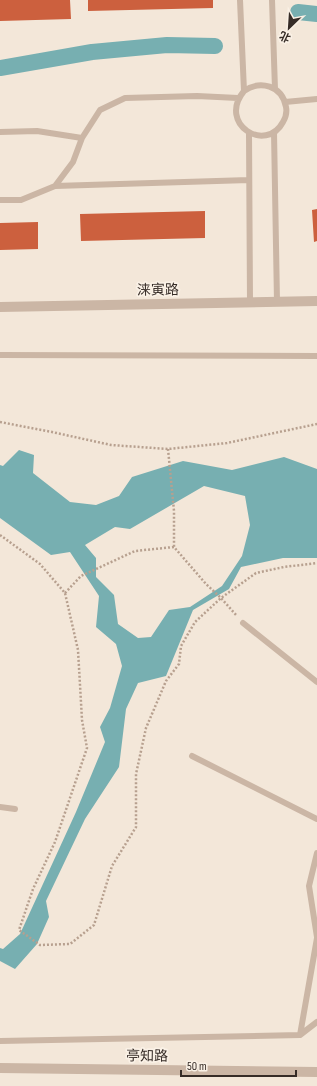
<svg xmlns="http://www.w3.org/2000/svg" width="317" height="1086" font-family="'Sofia Sans Condensed','Noto Sans SC',sans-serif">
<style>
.water{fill:#77afb1;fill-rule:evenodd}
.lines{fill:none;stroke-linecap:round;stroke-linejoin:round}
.canal{stroke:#77afb1;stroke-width:16}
.building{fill:#cc603e}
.path{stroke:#b7a08f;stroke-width:2.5;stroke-dasharray:2 2;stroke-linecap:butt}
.service{stroke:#cbb6a5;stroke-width:6}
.tertiary{stroke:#cbb6a5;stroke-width:10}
.labels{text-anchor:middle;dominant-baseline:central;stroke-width:3.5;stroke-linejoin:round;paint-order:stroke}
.street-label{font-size:14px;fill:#362c27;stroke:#faf1e6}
</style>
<rect width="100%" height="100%" fill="#f3e7d9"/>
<path class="water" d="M19,450L34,455L33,473L70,502L96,505L119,496L132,477L183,461L232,470L284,457L317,469V558H283L241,567L229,589L193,610L166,676L138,683L126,709L119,767L85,819L46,901L49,917L37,944L15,969L0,961V948L3,949L20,934L76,812L105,742L100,727L110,708L122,666L116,644L96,627L99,596L70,552L51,555L0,518V465L3,466ZM204,486L245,496L250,525L242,556L222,586L190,607L169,610L151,637L138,638L118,624L114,595L96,577V558L85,545L115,527L130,529Z"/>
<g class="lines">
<path class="canal" d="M298,12L317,14
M0,68L92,52L167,45L215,46"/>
</g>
<path class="building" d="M0,0H70L71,19L0,21Z
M88,0H213V8L88,11Z
M317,209V241L314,242L312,210Z
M205,211V238L81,241L80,214Z
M38,222V249L0,250V223Z"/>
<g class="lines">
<path class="path" d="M0,422L52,432L111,445L168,449L227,443L317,424
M168,449L174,511V547
M0,535L40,564L65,593L78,650L82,720L87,748L55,842L33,889L19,930L40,945L70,944L94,925L112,866L136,827V774L146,728L166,681L179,664L181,646L195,622L221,598L256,573L284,567L317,563
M65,593L81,576L135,551L174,547L206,584L221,598L237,616"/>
<path class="service" d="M240,0L244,91C217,124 266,154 283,122C286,117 287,112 286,107C282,85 260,80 244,91
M272,0L275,89
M285,102L317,99
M0,132L37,131L82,138
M274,132L277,302
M249,133L250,302
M55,186L249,180
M0,200H21L55,186L73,162L82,138L100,110L125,98L197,96L238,98
M0,355L317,356
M243,623L317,682
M192,756L317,819
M0,807L15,809
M317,853L309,886L317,937
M300,1035L317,938
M0,1041L300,1035L317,1022"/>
<path class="tertiary" d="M0,307L317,301
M0,1068L317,1072"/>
</g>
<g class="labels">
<g class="street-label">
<text transform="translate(158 290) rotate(-1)">涞寅路</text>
<text transform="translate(147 1056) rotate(1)">亭知路</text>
</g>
</g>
<g transform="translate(289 28) rotate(205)" stroke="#faf1e6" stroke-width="3" paint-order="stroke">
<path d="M0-3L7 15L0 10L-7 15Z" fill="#362c27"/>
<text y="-6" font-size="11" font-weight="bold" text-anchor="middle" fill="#362c27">北</text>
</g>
<path d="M181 1070v6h115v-6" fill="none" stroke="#362c27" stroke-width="2"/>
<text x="187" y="1070" font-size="12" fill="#362c27" stroke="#faf1e6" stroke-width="3" paint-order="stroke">50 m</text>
</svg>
